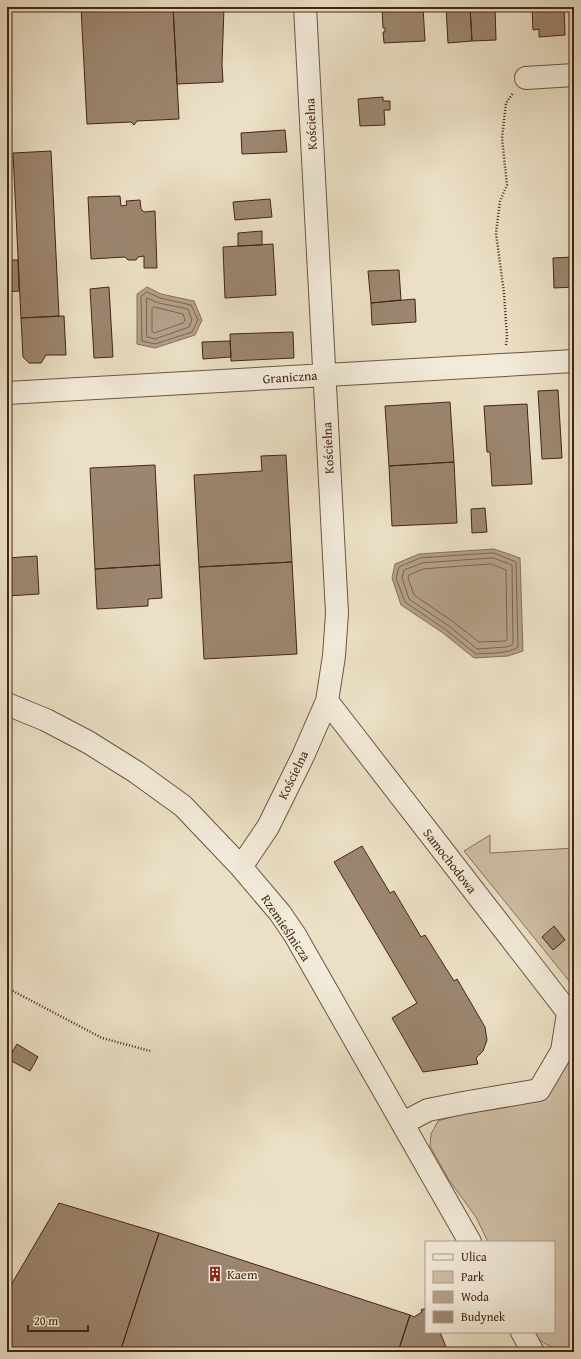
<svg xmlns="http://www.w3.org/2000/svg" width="581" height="1359" font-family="'Gentium Book Plus',serif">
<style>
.green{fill:#cfc0a8;stroke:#8b725e}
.water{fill:#b3a089;stroke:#886f5a}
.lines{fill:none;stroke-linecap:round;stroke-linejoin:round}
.shore{stroke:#7d624e;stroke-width:1}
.building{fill:#9c8670;stroke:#472513}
.minor-casing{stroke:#705440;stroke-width:24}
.path{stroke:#472513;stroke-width:2.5;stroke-dasharray:1 2;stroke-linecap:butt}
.minor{stroke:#f2ebda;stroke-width:22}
.labels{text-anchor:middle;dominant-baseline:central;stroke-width:3;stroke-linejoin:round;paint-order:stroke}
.street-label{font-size:13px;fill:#472513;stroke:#f2ebda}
.poi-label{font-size:13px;fill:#472513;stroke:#f2ebda;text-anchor:start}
</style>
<rect width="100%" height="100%" fill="#ebe0c6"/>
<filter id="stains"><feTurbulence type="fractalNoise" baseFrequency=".005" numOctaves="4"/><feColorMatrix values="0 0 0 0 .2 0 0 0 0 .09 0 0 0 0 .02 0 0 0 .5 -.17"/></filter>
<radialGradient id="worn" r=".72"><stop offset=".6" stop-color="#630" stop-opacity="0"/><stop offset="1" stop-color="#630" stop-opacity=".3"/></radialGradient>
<path class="green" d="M490,835V853L574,848V987L464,851Z
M574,1047V1349C559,1350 542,1347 534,1332H554V1242H488L476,1217L449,1180L430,1146L431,1134L438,1121L470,1111L534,1100L551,1092Z"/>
<path class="water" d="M147,287L161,294L194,301L202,320L195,335L155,348L137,344V294Z
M494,549L520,558L523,651L508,656L474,658L443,633L401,605L392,578L395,564L419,554Z"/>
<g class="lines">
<path class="shore" d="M147,292L160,298L191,305L198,320L192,332L155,344L142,341L141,297Z
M147,298L159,303L188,309L192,320L189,327L155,339L147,337Z
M154,307L183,314L185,320L183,323L154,333L152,331V309Z
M494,553L516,562L518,647C509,654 487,653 476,654L446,630L405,602L396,578L399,567L420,558Z
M493,558L512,565L513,643L512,645L506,647L477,649L449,626L409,599L402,578L404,570L422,563Z
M492,564L506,570L507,639L506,641L479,642L452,621L414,595L408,578L409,575L423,569Z"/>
</g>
<path class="building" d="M81,7H173L179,119L137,121L134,125L131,122L87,124Z
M173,7L224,8L222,64L223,82L177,84Z
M382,7H423L425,41L384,43L383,32H385V28H383Z
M446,7H470L472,41L448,43Z
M470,7H495L496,40L472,41Z
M532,7H564L565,35L539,37V29L533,30Z
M383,97V101H390V110H384L385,125L360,126L358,99Z
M285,130L287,152L242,154L241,133Z
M51,151L59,316L21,318L13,153Z
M120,196L121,206L127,205L126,201L140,200L141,209L144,212L155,211L157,268H144V256L138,257L136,260H128L125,257L91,259L88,197Z
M270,199L272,217L235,220L233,202Z
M262,231V245L238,246V233Z
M273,244L276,295L225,298L223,247Z
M574,257V287L554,288L553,258Z
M7,260H18L19,291L7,292Z
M399,270L401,300L371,303L368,271Z
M109,287L113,357L94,358L90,289Z
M415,299L416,322L372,325L371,303Z
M64,316L66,355H46L41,363H29L23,357L21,318Z
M293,332L294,358L231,361L230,334Z
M230,341L231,357L203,359L202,342Z
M558,390L562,458L542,459L538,391Z
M450,402L454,462L389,466L385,406Z
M527,404L532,484L492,486L490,452H487L484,406Z
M286,455L292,562L199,567L194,475L262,471L261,456Z
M454,462L457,523L392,526L389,466Z
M155,465L160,565L95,569L90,468Z
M485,508L487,532L472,533L471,509Z
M37,556L39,594L7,596V558Z
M292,562L297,654L204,659L199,567Z
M160,565L162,598L148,599V606L97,609L95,569Z
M362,846L390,893L394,891L421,937L425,935L454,981L457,979L485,1027L487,1040L483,1051L476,1058L478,1064L423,1072L392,1018L417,1003L334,862Z
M554,926L565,940L553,950L542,937Z
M17,1044L38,1057L30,1071L8,1059Z
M59,1203L159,1233L120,1352H7V1292Z
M159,1233L410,1315L398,1352H120Z
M426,1308V1332H440L448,1352H398L410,1315L414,1317L422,1312L421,1310Z"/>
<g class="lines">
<defs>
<path id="minor" d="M526,78L574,75
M7,393C196,383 385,371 574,361
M327,701L574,1020
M7,704L46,720L88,742L136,772L183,806L241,867L280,913L295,935L470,1242
M241,867L268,827L303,756L327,701L334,656L337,613L305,7
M403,1123L428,1110L463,1103L539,1090L562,1051L568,1013
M522,1332L533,1352"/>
</defs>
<use href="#minor" class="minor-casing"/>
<path class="path" d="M506,345L507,337L504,293L496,233L500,201L507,185L502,138L506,103L513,93
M7,991L11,990L102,1038L150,1051"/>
<use href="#minor" class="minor"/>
</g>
<defs>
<symbol id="building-bare" viewBox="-9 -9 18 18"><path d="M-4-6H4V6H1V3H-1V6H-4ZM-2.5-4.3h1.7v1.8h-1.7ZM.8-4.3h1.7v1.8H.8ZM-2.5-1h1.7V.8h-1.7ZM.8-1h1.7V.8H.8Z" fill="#8f2418" stroke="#f2ebda" stroke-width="2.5" paint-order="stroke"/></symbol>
</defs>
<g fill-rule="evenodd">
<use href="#building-bare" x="204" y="1263" width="22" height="22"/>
</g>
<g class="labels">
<g class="street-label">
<text transform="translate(311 124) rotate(-93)">Kościelna</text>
<text transform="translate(290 377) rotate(-4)">Graniczna</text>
<text transform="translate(328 448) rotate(-93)">Kościelna</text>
<text transform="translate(293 775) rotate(-64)">Kościelna</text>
<text transform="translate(450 861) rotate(52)">Samochodowa</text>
<text transform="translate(286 928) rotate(56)">Rzemieślnicza</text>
</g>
<g class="poi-label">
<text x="227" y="1274">Kaem</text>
</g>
</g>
<rect width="581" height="1359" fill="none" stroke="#ebe0c6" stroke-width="24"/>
<rect x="8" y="8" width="565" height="1343" fill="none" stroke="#472513" stroke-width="2"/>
<rect x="12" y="12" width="557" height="1335" fill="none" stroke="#472513"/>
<rect x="425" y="1241" width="130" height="92" fill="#f2ebda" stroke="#ae9c8a"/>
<rect x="433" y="1254" width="20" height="6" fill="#f2ebda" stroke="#ae9c8a"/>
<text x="461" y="1261" font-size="12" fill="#472513">Ulica</text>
<rect x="433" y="1271" width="20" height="12" fill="#cfc0a8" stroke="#ae9c8a"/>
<text x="461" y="1281" font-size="12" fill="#472513">Park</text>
<rect x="433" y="1291" width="20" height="12" fill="#b3a089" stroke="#ae9c8a"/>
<text x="461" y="1301" font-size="12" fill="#472513">Woda</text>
<rect x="433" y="1311" width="20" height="12" fill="#9c8670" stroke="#ae9c8a"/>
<text x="461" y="1321" font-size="12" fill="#472513">Budynek</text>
<path d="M28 1325v6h60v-6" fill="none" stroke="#472513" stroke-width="2"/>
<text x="34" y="1325" font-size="12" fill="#472513" stroke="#f2ebda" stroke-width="3" paint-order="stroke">20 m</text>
<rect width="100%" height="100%" filter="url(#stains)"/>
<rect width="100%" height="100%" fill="url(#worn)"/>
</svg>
